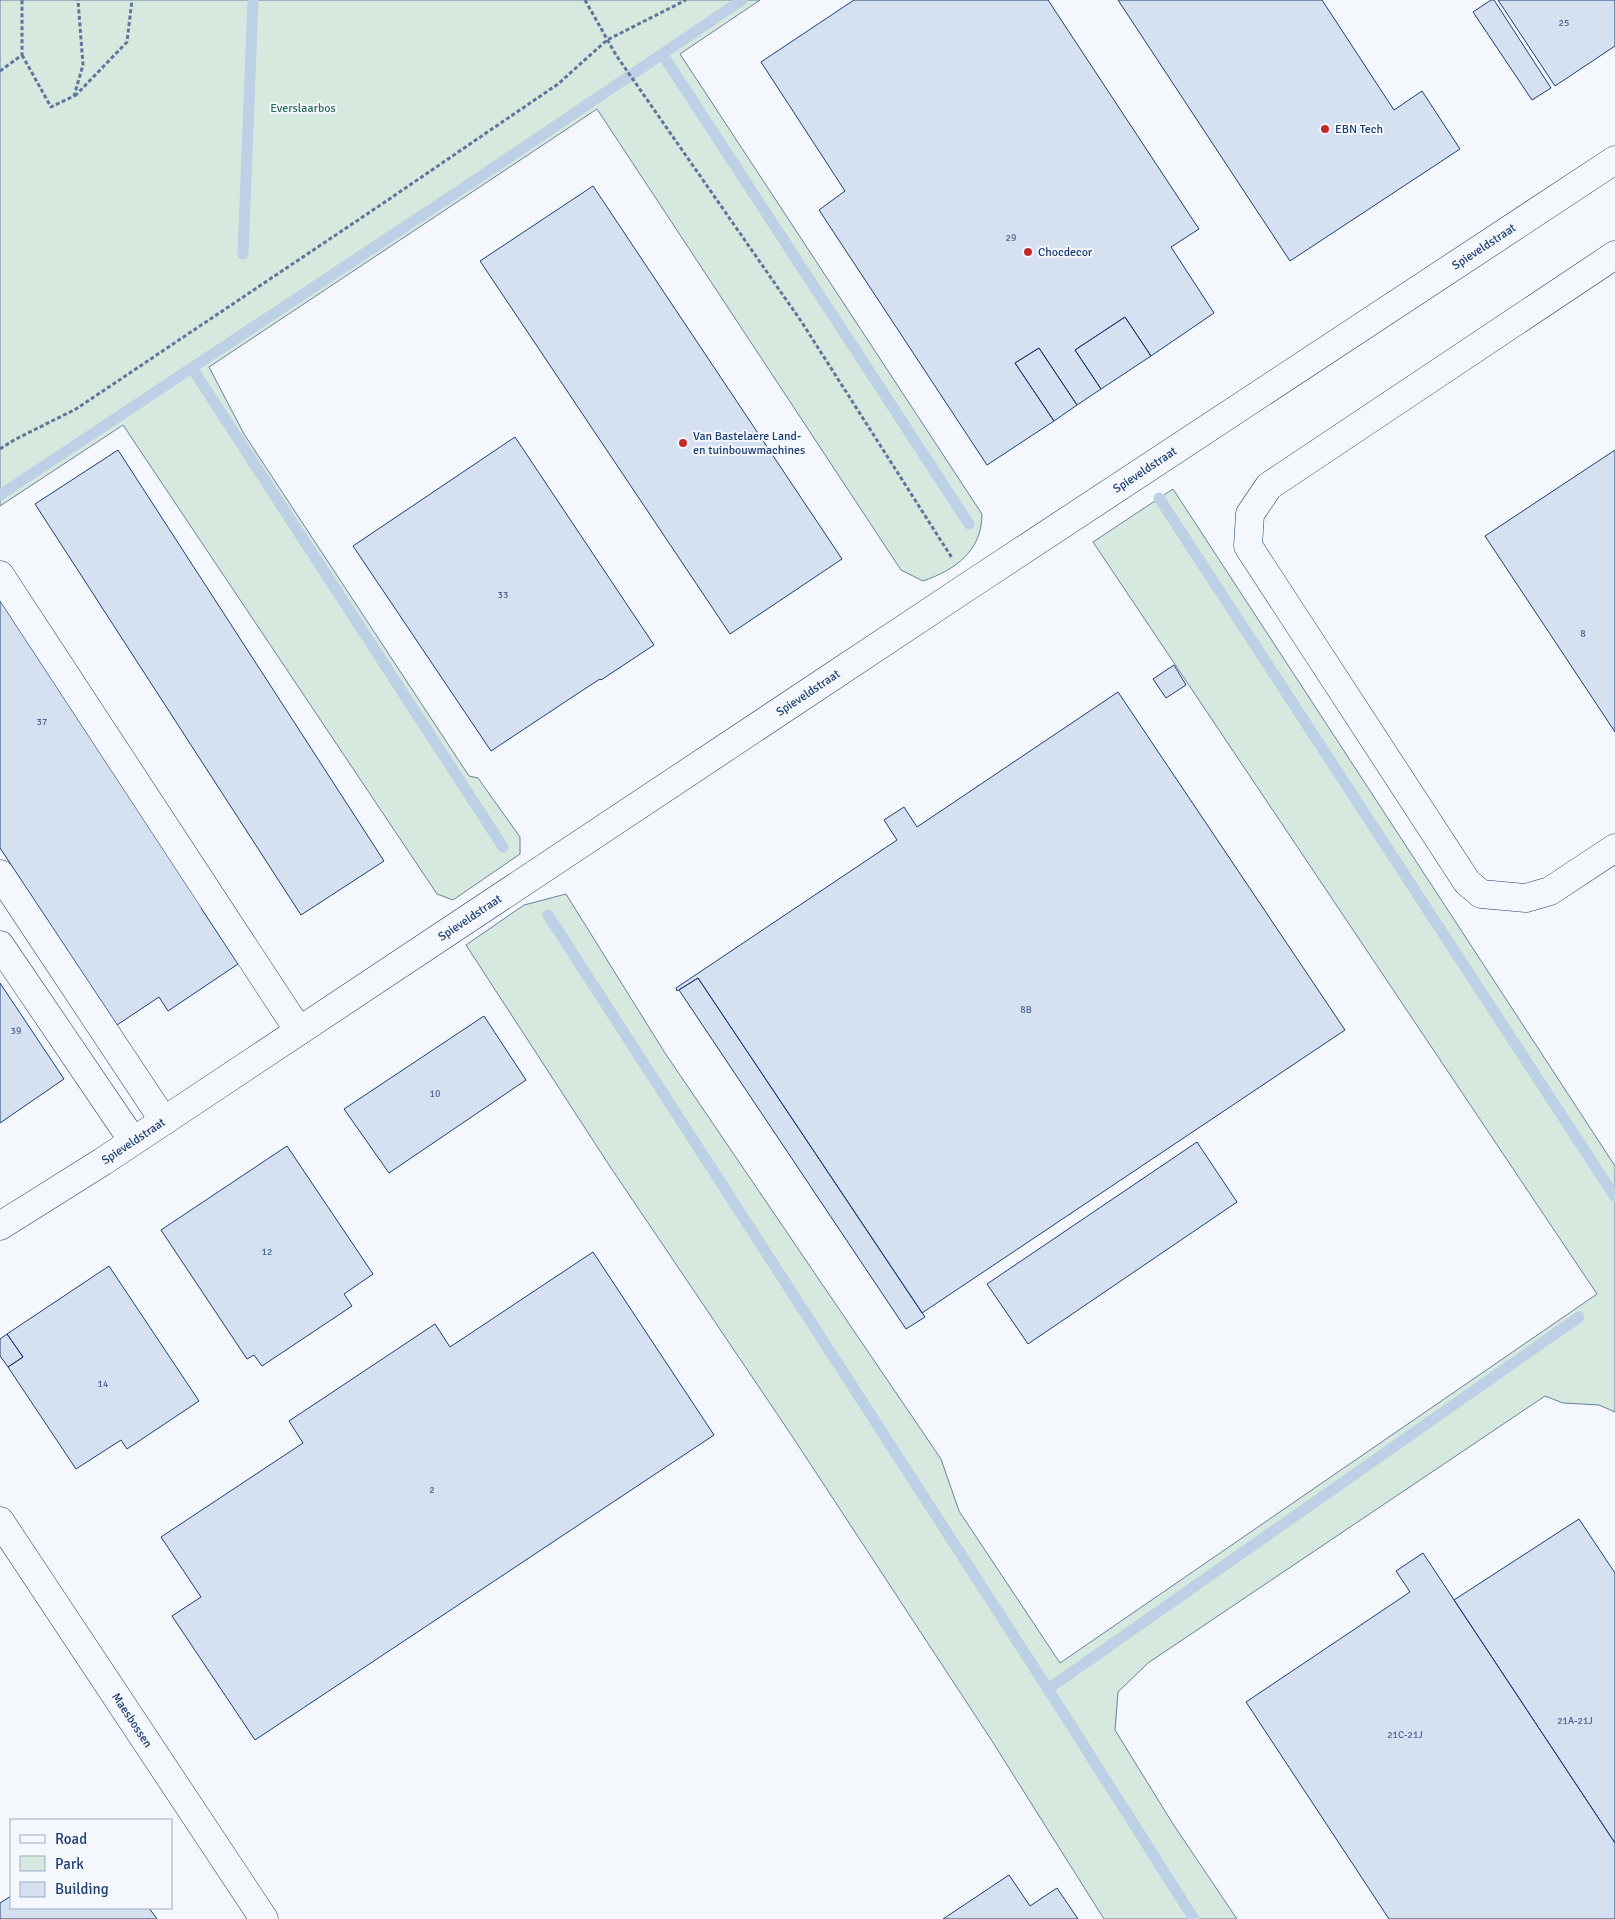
<svg xmlns="http://www.w3.org/2000/svg" width="1615" height="1919" font-family="Signika,sans-serif">
<style>
.green{fill:#d7e8df;stroke:#687fa3}
.lines{fill:none;stroke-linecap:round;stroke-linejoin:round}
.stream{stroke:#bed0e5;stroke-width:11}
.building{fill:#d5e0f0;stroke:#1d3f73}
.minor-casing{stroke:#1d3f73;stroke-width:29}
.path{stroke:#5e769c;stroke-width:3;stroke-dasharray:4 2.5;stroke-linecap:butt}
.minor{stroke:#f4f7fb;stroke-width:28}
.poi-dot{fill:#c62828;stroke:#f4f7fb;stroke-width:2}
.labels{text-anchor:middle;dominant-baseline:central;stroke-width:4;stroke-linejoin:round;paint-order:stroke}
.number-label{font-size:10px;fill:#4b6792}
.park-label{font-size:12px;fill:#2c6c60;stroke:#f4f7fb}
.poi-label{font-size:12px;fill:#1d3f73;stroke:#f4f7fb;text-anchor:start}
.street-label{font-size:12px;fill:#1d3f73;stroke:#f4f7fb}
</style>
<rect width="100%" height="100%" fill="#f4f7fb"/>
<path class="green" d="M0,0H760L680,54L982,514C982,551 955,570 923,581L901,570L597,109L209,367L244,434L469,776L478,778L520,837V854L453,900L437,894L123,425L0,506Z
M1173,489L1615,1166V1412L1599,1405L1563,1403L1545,1396L1148,1663L1118,1692L1115,1730L1173,1824L1237,1919H1104L992,1741L792,1436L611,1168L466,945L524,905L566,894L665,1053L941,1459L959,1511L1060,1663L1597,1294L1093,542Z"/>
<g class="lines">
<path class="stream" d="M663,55L969,524
M243,254L253,0
M192,368L503,847
M0,495L474,181L742,0
M1159,498L1615,1197
M548,915L1048,1689L1194,1919
M1048,1689L1579,1317"/>
</g>
<path class="building" d="M854,0H1048L1199,229L1171,247L1214,313L1151,356L1125,317L1075,350L1101,389L1077,405L1039,348L1015,363L1054,421L987,465L819,210L845,191L761,62Z
M1118,0H1322L1394,110L1422,91L1460,149L1290,261Z
M1491,0H1494L1551,88L1532,100L1473,12Z
M1498,0H1615V46L1555,86Z
M593,186L842,559L730,634L480,261Z
M1125,317L1151,356L1101,389L1075,350Z
M1039,348L1077,405L1054,421L1015,363Z
M515,437L654,645L601,680L600,679L580,692L491,751L353,546Z
M118,450L384,861L301,915L35,504Z
M1615,450V732L1485,536Z
M0,596L206,905L201,908L238,964L168,1011L159,997L117,1025L0,848Z
M1174,665L1186,685L1166,698L1153,679Z
M1118,692L1345,1030L922,1313L698,978L677,991L676,988L897,840L884,820L904,807L917,827Z
M698,978L925,1317L906,1329L679,990Z
M0,983L64,1079L0,1123Z
M484,1016L526,1080L389,1173L344,1109Z
M1197,1142L1237,1202L1028,1344L987,1284Z
M287,1146L373,1274L344,1294L352,1306L262,1366L254,1355L247,1359L161,1230Z
M593,1252L714,1435L255,1740L172,1616L201,1597L161,1537L303,1443L289,1421L435,1324L450,1347Z
M109,1266L199,1401L127,1449L121,1440L76,1469L8,1367L23,1357L7,1334Z
M7,1334L23,1357L8,1367L0,1356V1339Z
M1579,1519L1615,1573V1843L1454,1600Z
M1423,1553L1615,1843V1919H1389L1246,1702L1410,1592L1396,1571Z
M1009,1875L1030,1906L1057,1888L1078,1919H943Z
M11,1896V1908H149L157,1919H0V1903Z"/>
<g class="lines">
<defs>
<g id="minor">
<path d="M1615,255L1269,486L1250,514L1248,546L1467,882L1481,894L1526,898L1550,891L1615,848"/>
<path d="M0,575L299,1031"/>
<path d="M0,874L164,1121"/>
<path d="M0,945L133,1141"/>
<path id="s1" d="M0,1226L102,1162L970,585L1615,160"/>
<path id="s2" d="M0,1521L264,1919"/>
</g>
</defs>
<use href="#minor" class="minor-casing"/>
<path class="path" d="M585,0L616,55L801,321L952,558
M22,55L51,107L74,96L83,65L78,0
M0,71L22,55V0
M75,96L127,42L132,0
M0,449L14,440L76,409L382,204L558,84L607,40L686,0"/>
<use href="#minor" class="minor"/>
</g>
<g class="poi-dot">
<circle cx="1325" cy="129" r="5"/>
<circle cx="1028" cy="252" r="5"/>
<circle cx="683" cy="443" r="5"/>
</g>
<g class="labels">
<g class="number-label">
<text x="1564" y="23">25</text>
<text x="1011" y="238">29</text>
<text x="503" y="595">33</text>
<text x="1583" y="634">8</text>
<text x="42" y="722">37</text>
<text x="1026" y="1010">8B</text>
<text x="16" y="1031">39</text>
<text x="435" y="1094">10</text>
<text x="267" y="1252">12</text>
<text x="103" y="1384">14</text>
<text x="432" y="1490">2</text>
<text x="1575" y="1721">21A-21J</text>
<text x="1405" y="1735">21C-21J</text>
</g>
<g class="park-label">
<text x="303" y="108">Everslaarbos</text>
</g>
<g class="poi-label">
<text x="1335" y="129">EBN Tech</text>
<text x="1038" y="252">Chocdecor</text>
<text x="693" y="436">Van Bastelaere Land-<tspan x="693" dy="14">en tuinbouwmachines</tspan></text>
</g>
<g class="street-label">
<text stroke="none"><textPath href="#s1" startOffset="1778">Spieveldstraat</textPath></text>
<text stroke="none"><textPath href="#s1" startOffset="1372">Spieveldstraat</textPath></text>
<text stroke="none"><textPath href="#s1" startOffset="968">Spieveldstraat</textPath></text>
<text stroke="none"><textPath href="#s1" startOffset="562">Spieveldstraat</textPath></text>
<text stroke="none"><textPath href="#s1" startOffset="158">Spieveldstraat</textPath></text>
<text stroke="none"><textPath href="#s2" startOffset="239">Maesbossen</textPath></text>
</g>
</g>
<rect x="10" y="1819" width="162" height="90" fill="#f4f7fb" stroke="#9eadc5"/>
<rect x="20" y="1835" width="25" height="8" fill="#f4f7fb" stroke="#9eadc5"/>
<text x="55" y="1844" font-size="15" fill="#1d3f73">Road</text>
<rect x="20" y="1856" width="25" height="15" fill="#d7e8df" stroke="#9eadc5"/>
<text x="55" y="1869" font-size="15" fill="#1d3f73">Park</text>
<rect x="20" y="1882" width="25" height="15" fill="#d5e0f0" stroke="#9eadc5"/>
<text x="55" y="1894" font-size="15" fill="#1d3f73">Building</text>
</svg>
